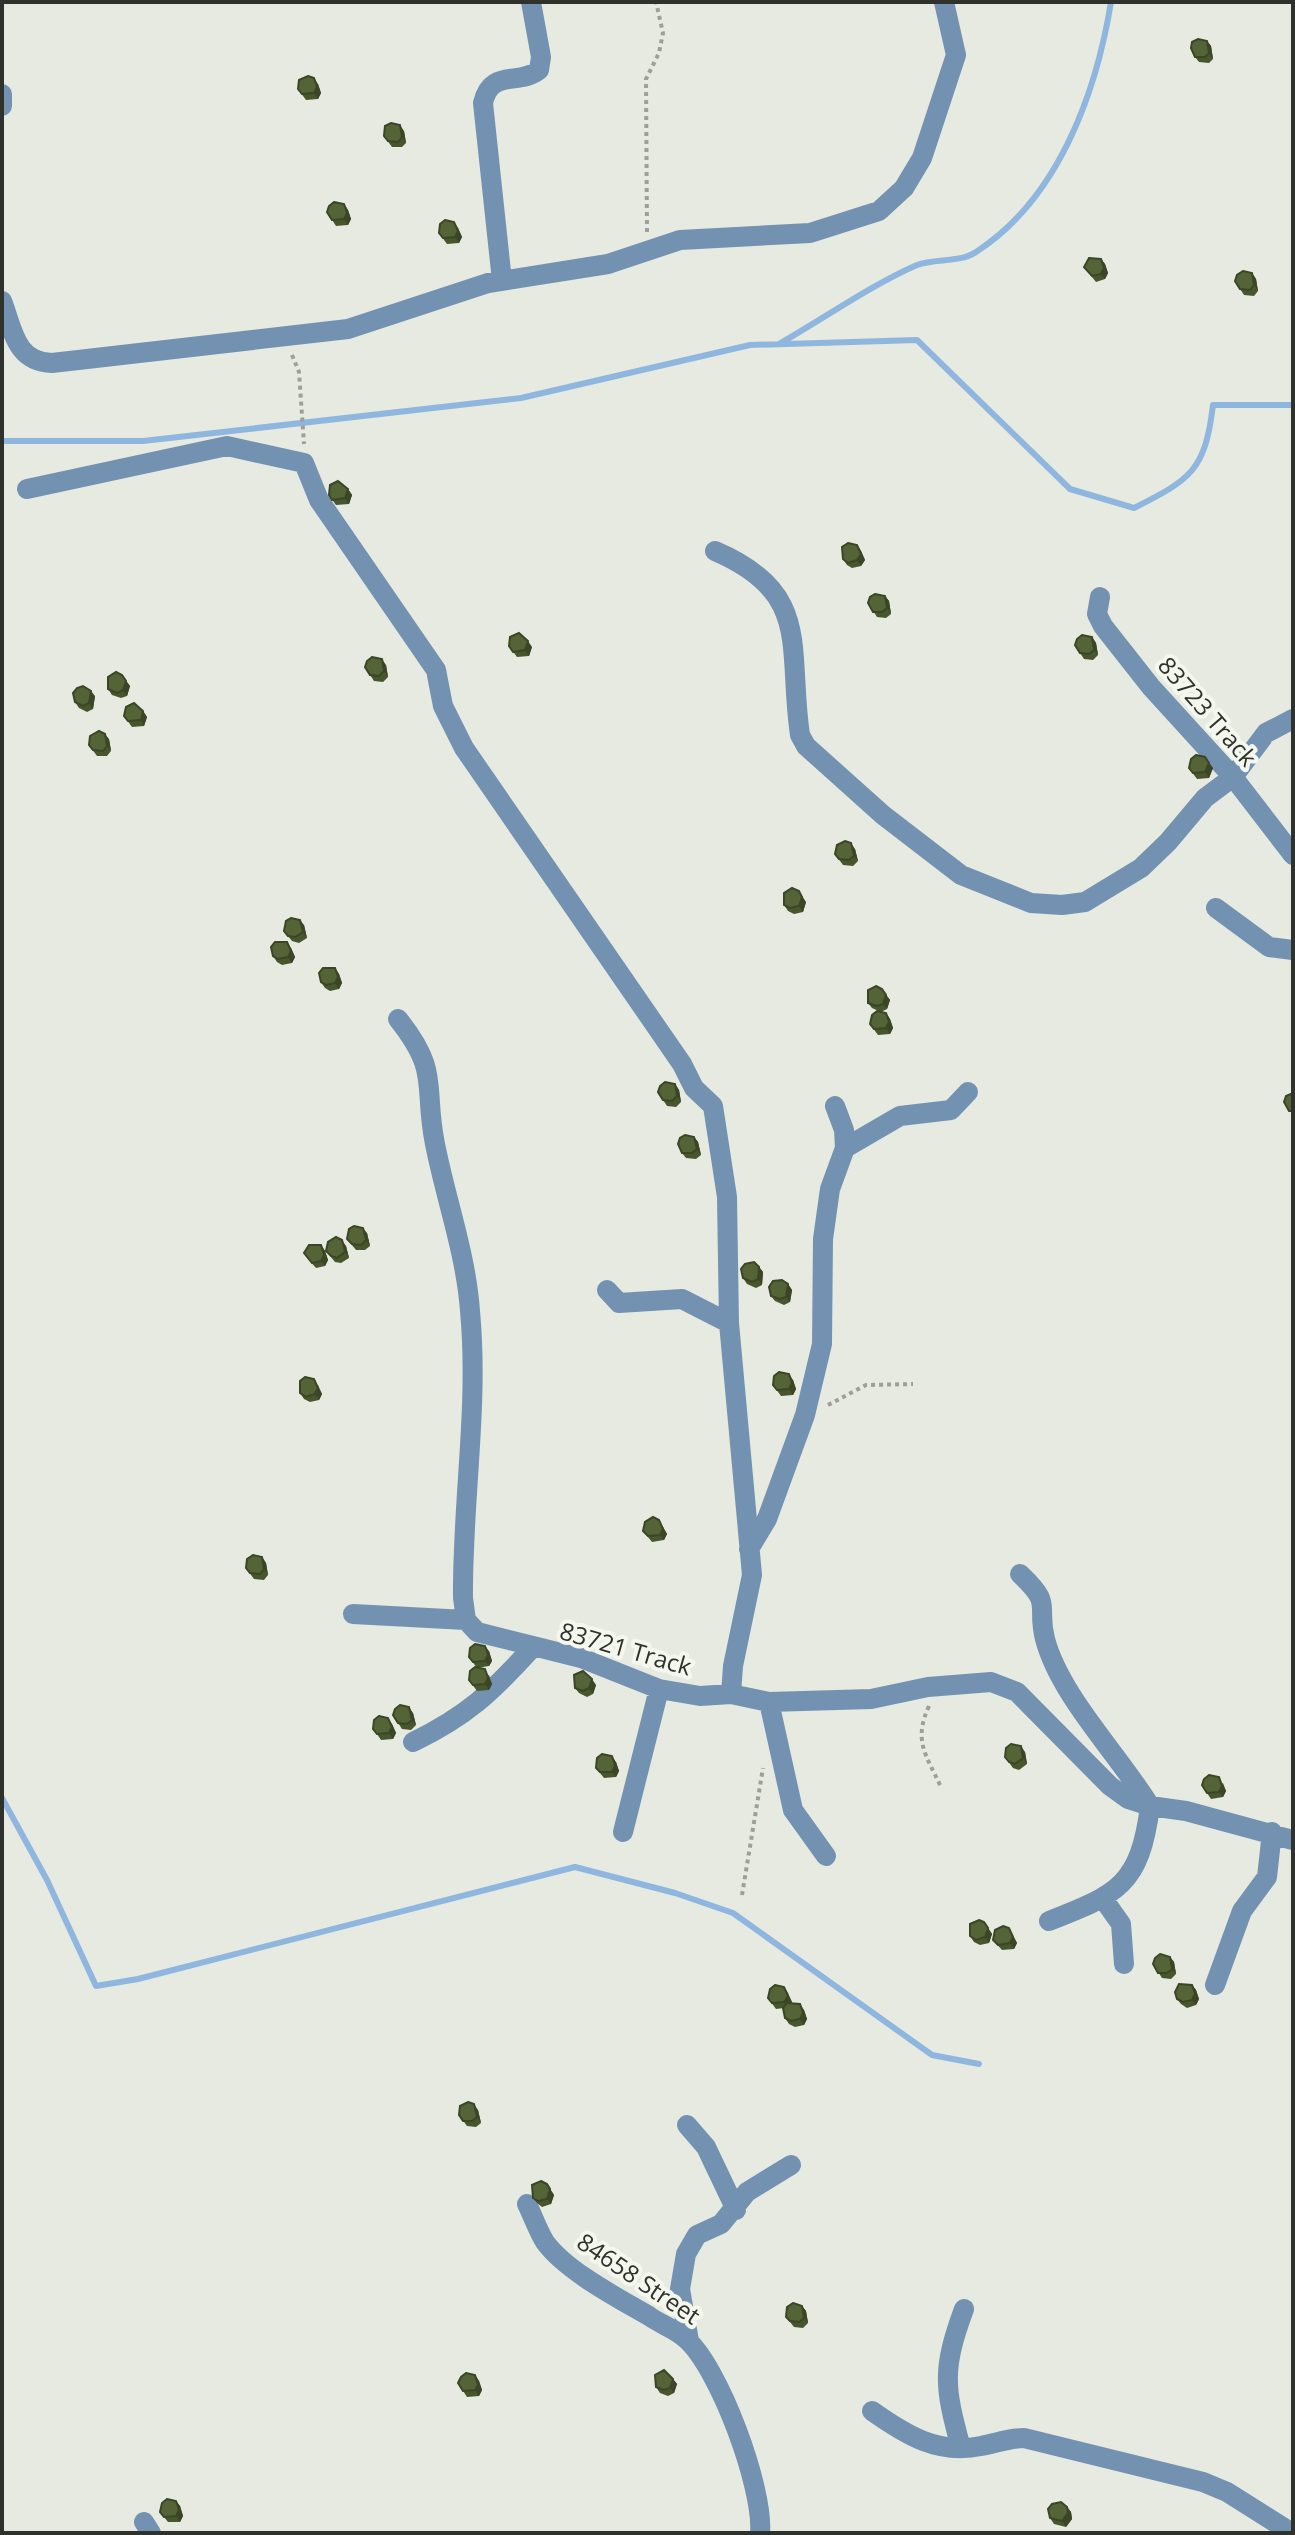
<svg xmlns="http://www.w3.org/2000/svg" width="1295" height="2535" font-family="'Open Sans',sans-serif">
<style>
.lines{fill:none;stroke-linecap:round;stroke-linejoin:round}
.stream{stroke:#8fb6de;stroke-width:6}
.path{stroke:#9ca098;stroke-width:4;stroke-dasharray:4 4;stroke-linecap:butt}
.minor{stroke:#7392b1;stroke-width:20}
.wall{fill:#48562e}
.shaded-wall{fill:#3b4626}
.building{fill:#546436;stroke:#3b4626;stroke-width:2}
.labels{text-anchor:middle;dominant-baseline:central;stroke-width:8;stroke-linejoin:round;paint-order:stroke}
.street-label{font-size:24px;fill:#2f312d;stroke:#f3f7ed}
</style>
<rect width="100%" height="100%" fill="#e6eae0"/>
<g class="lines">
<path class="stream" d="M779,344C823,319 871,285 917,265C935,258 960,263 976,252C1058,199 1096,94 1111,2
M2,441H143L521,398L750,345L917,340L1070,489L1134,508C1191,479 1205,471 1213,405H1293
M2,1798L47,1880L96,1986L138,1979L575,1867L675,1893L733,1913L932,2055L979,2064"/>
<path class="path" d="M647,232L646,79L659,53L663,33L656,2
M292,355L299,372L304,444
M828,1405L866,1385L913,1384
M929,1706C913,1741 926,1755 941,1787
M742,1895L763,1768"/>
<path class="minor" d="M2,94V106
M502,281L483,103C491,68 519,86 539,70L541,57L531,2
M2,301C13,329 15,362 52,363L348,329L488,283L608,264L680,240L810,233L879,211L904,188L922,158L956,55L944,2
M27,489L227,446L304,463L319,500L436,670L443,706L464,748L682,1064L694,1088L713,1106L727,1197L729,1323L752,1575L733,1666L731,1694
M715,551C813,593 787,647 800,735L806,746L883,815L961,875L1031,903L1062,905L1085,902L1141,868L1168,842L1205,798L1233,777L1266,733L1293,719
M1100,597L1097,614L1103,626L1151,687L1233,777L1293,855
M1216,908L1269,947L1293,950
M398,1019C441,1073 423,1085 435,1144C446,1200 466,1254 470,1311C479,1407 462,1502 463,1598L466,1620L477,1632L581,1658L659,1689L700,1696L731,1694L769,1702L871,1699L928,1687L991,1682L1017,1692L1110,1786L1128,1799L1150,1806L1186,1811L1293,1840
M845,1148L900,1116L951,1110L968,1092
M607,1290L619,1303L682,1299L729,1323
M749,1549L767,1519L805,1415L822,1344L823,1239L830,1189L845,1148L844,1130L835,1106
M1020,1574C1054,1606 1036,1603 1045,1639C1060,1696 1119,1755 1150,1806C1140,1885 1118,1894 1049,1921
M353,1614L466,1620
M769,1702L793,1810L826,1856
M413,1742C467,1716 492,1692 532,1648
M623,1832L659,1689
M1104,1900L1121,1924L1124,1964
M1215,1985L1242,1911L1267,1877L1272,1832
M687,2125L706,2147L736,2210
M527,2204C533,2216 538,2231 545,2242C566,2271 618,2298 649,2316C660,2324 675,2329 685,2338C719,2366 764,2489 760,2533
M689,2341L680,2289L686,2254L697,2235L721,2224L747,2192L791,2165
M872,2411C906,2435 938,2455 981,2446C997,2443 1009,2438 1024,2438L1203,2482L1227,2492L1292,2533
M961,2448C944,2386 942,2369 964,2309
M144,2522L151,2533"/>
</g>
<path class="wall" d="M1207,41L1211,46L1213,59L1209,63L1199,62L1195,57Z
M318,84L321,93L318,99L306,100L298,89Z
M404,131L406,143L402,147H392L384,136Z
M344,204L348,210L351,219L348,225L336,226L327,212Z
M458,228L462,237L459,243L447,244L439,233Z
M1101,259L1105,264L1108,273L1105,279L1096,282L1088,272Z
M1252,273L1256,279L1258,291L1254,296L1244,295L1235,281Z
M348,489L352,495L349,504L336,505L329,495Z
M857,545L861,551L865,560L861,566L852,568L847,565L843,559Z
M885,596L889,601L891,614L886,618L877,617L868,603Z
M1092,637L1096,643L1098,655L1093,660L1084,659L1080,653Z
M509,646L532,647L529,656L517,657Z
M386,665L388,677L383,682L374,681L365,667Z
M122,675L130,686L127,696L121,698L112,695L108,689Z
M95,696L93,709L87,712L79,708L75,702Z
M143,711L147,717L144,726L132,727L124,716Z
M109,739L111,751L107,756H97L89,745Z
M1205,757L1213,768L1209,778L1197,779L1189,768Z
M855,849L858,861L853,866L843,865L835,854Z
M806,902L803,912L794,914L788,911L784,905Z
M304,925L307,938L299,943L292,941L284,931Z
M291,948L295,957L292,963L282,965L277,962L273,956Z
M335,968L339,974L342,983L339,989L330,991L325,988L321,982Z
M882,989L890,1000L887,1009L881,1012L872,1008L868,1003Z
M886,1013L890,1019L893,1028L890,1034L878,1035L870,1024Z
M675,1084L679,1090L681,1102L676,1107L667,1106L658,1092Z
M694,1137L698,1142L701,1155L696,1159L686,1158L682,1153Z
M367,1233L370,1246L365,1250H356L347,1239Z
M321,1245L325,1251L328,1260L325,1266L316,1268L308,1259Z
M346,1246L349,1258L341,1263L335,1262L326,1251Z
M759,1267L763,1272L762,1285L756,1288L747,1284L743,1278Z
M788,1284L792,1290L790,1302L784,1305L775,1301L771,1296Z
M793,1380L796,1389L793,1395L781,1396L773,1385Z
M318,1385L322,1394L319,1400L310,1402L304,1399L300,1393Z
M659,1520L667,1534L664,1540L652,1542L643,1531Z
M262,1557L266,1563L268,1575L264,1580L254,1579L246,1568Z
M489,1651L492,1661L489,1666L477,1668L469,1657Z
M489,1675L492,1684L489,1690L477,1691L469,1680Z
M596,1685L593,1694L587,1697L579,1693L575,1688Z
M413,1713L416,1725L411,1730L402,1729L393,1715Z
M392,1724L396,1733L393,1739L381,1740L377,1734Z
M1025,1752L1027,1764L1019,1770L1013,1768L1005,1757Z
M616,1762L619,1771L616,1777L604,1778L596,1768Z
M1223,1783L1226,1791L1223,1797L1211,1799L1207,1793Z
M984,1922L992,1934L989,1943L980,1945L974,1942L970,1936Z
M1009,1928L1017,1943L1014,1949L1002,1950L993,1940Z
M1170,1957L1174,1962L1176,1974L1171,1979L1162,1978L1153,1964Z
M1192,1985L1196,1990L1199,1999L1196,2005L1187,2008L1181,2004L1177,1999Z
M784,1987L788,1993L792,2002L791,2003L804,2010L807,2019L804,2025L795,2027L789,2024L785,2018L784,2008L776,2009L768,1998Z
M478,2110L481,2123L476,2127L467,2126L459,2115Z
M547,2184L554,2195L551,2204L542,2207L537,2203L533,2198Z
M802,2306L806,2311L808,2323L803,2328L794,2327L786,2317Z
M475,2375L479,2381L482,2390L479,2396L467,2397L458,2383Z
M673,2379L677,2384L674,2393L668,2396L660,2393L656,2387Z
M176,2501L180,2506L183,2516L180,2522H168L160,2512Z
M1067,2507L1071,2512L1072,2519L1066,2527L1054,2524L1050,2518Z"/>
<path class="shaded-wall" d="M1207,41L1211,46L1213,59L1209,53Z
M314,78L318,84L321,93L318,99L314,93Z
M400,125L404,131L406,143L402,137Z
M344,204L348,210L351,219L348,225L344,219Z
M454,222L458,228L462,237L459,243L455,237Z
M1101,259L1105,264L1108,273L1105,279L1101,274Z
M1252,273L1256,279L1258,291L1254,285Z
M348,489L352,495L349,504L345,498Z
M857,545L861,551L865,560L861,566L857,560Z
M885,596L889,601L891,614L887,608Z
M1092,637L1096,643L1098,655L1094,650Z
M528,641L532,647L529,656L525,650Z
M382,659L386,665L388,677L384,671Z
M126,681L130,686L127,696L123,690Z
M91,691L95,696L93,709L89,703Z
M143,711L147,717L144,726L141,720Z
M105,734L109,739L111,751L107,746Z
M1209,763L1213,768L1209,778L1205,772Z
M851,843L855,849L858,861L854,856Z
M799,891L806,902L803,912L799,906Z
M300,920L304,925L307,938L303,932Z
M287,942L291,948L295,957L292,963L288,957Z
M335,968L339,974L342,983L339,989L335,983Z
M886,995L890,1000L887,1009L883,1004Z
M886,1013L890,1019L893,1028L890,1034L886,1028Z
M675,1084L679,1090L681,1102L677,1096Z
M694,1137L698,1142L701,1155L697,1149Z
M363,1228L367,1233L370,1246L366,1240Z
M342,1240L346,1246L349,1258L345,1252Z
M321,1245L325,1251L328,1260L325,1266L321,1261Z
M759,1267L763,1272L762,1285L758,1279Z
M788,1284L792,1290L790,1302L786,1297Z
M789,1374L793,1380L796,1389L793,1395L789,1389Z
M314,1379L322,1394L319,1400L315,1394Z
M659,1520L667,1534L664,1540L660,1535Z
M262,1557L266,1563L268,1575L264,1569Z
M485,1646L489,1651L492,1661L489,1666L485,1661Z
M485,1669L492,1684L489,1690L485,1684Z
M592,1679L596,1685L593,1694L589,1688Z
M409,1707L413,1713L416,1725L412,1720Z
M388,1718L392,1724L396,1733L393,1739L389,1733Z
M1021,1746L1025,1752L1027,1764L1023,1758Z
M612,1756L616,1762L619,1771L616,1777L612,1772Z
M1219,1777L1226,1791L1223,1797L1219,1792Z
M988,1928L992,1934L989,1943L985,1937Z
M1009,1928L1017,1943L1014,1949L1010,1943Z
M1170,1957L1174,1962L1176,1974L1172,1969Z
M1192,1985L1196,1990L1199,1999L1196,2005L1192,2000Z
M784,1987L792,2002L788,2008L784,2002Z
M800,2004L804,2010L807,2019L804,2025L800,2019Z
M474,2104L478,2110L481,2123L477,2117Z
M550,2189L554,2195L551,2204L547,2199Z
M802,2306L806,2311L808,2323L804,2318Z
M475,2375L479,2381L482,2390L479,2396L475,2390Z
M673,2379L677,2384L674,2393L670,2388Z
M176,2501L180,2506L183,2516L180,2522L176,2516Z
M1067,2507L1071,2512L1072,2519L1066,2527L1062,2521Z"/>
<path class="building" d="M1198,39L1207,41L1209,53L1205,57H1195L1191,48L1192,42Z
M308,76L314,78L317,87L314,93L302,94L298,89L299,80Z
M391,123L400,125L402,137L398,142L388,141L384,136L385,126Z
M334,202L344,204L347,213L344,219L332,220L327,212L329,206Z
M445,220L454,222L458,231L455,237L443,238L439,233L440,224Z
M1089,258L1101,259L1104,268L1101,274L1092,276L1084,267Z
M1243,271L1252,273L1254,285L1250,290L1240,289L1235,281L1237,275Z
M338,481L348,489L345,498L332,500L329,495L330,485Z
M848,543L857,545L861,554L857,560L848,563L843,559L842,547Z
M875,594L885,596L887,608L882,612H873L868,603L870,597Z
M519,633L528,641L525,650L513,652L509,646L510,637Z
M1082,635L1092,637L1094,650L1089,654L1080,653L1075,645L1077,639Z
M372,657L382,659L384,671L379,676L370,675L365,667L367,661Z
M116,672L122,675L126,681L123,690L117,693L108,689V677Z
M83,686L91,691L89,703L83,706L75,702L73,693L77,688Z
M134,703L143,711L141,720L128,721L124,716L126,707Z
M99,731L105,734L107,746L103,751L93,750L89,745L90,736Z
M1196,755L1205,757L1209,763L1205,772L1193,773L1189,768L1191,759Z
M845,841L851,843L854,856L849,860L839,859L835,854L837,845Z
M792,888L799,891L802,897L799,906L790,908L784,905V893Z
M291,918L300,920L303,932L295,937L288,936L284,931L286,921Z
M275,942H287L291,951L288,957L278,959L273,956L271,947Z
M323,968H335L338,977L335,983L326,985L321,982L319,973Z
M876,986L882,989L886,995L883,1004L877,1006L868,1003V990Z
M877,1011L886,1013L889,1022L886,1028L874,1029L870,1024L872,1015Z
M665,1082L675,1084L677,1096L672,1101L663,1100L658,1092L660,1086Z
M1293,1093V1111H1289L1284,1102L1286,1096Z
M685,1135L694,1137L697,1149L692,1153H682L678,1144L680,1138Z
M354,1226L363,1228L366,1240L361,1245L352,1244L347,1239L349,1229Z
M336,1237L342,1240L345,1252L337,1258L331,1256L326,1251L328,1242Z
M309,1245H321L324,1255L321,1261L312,1263L304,1253Z
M754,1262L759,1267L758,1279L752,1282L743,1278L741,1269L745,1264Z
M782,1280L788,1284L786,1297L780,1299L771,1296L769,1287L773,1281Z
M779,1372L789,1374L792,1383L789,1389L777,1390L773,1385L774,1376Z
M305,1377L314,1379L318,1388L315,1394L306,1397L300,1393V1381Z
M653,1517L659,1520L663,1529L660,1535L648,1536L643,1531L645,1522Z
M253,1555L262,1557L264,1569L260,1574L250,1573L246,1568L247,1559Z
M475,1644L485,1646L488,1655L485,1661L473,1662L469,1657L470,1648Z
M475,1667L485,1669L488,1678L485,1684L473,1685L469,1680L470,1671Z
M583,1671L592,1679L589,1688L583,1691L575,1688L574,1675Z
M400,1705L409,1707L412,1720L407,1724L398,1723L393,1715L395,1709Z
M379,1716L388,1718L392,1727L389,1733L377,1734L373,1729L374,1720Z
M1011,1744L1021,1746L1023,1758L1015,1764L1009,1762L1005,1757L1006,1748Z
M602,1754L612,1756L615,1766L612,1772H600L596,1768L597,1758Z
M1209,1775L1219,1777L1222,1786L1219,1792L1207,1793L1202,1785L1204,1779Z
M979,1920L984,1922L988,1928L985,1937L976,1940L970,1936V1924Z
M1003,1926L1009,1928L1013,1937L1010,1943L998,1945L993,1940L995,1930Z
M1160,1954L1170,1957L1172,1969L1167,1973H1158L1153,1964L1155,1958Z
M1179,1984L1192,1985L1195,1994L1192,2000L1183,2002L1177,1999L1175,1992Z
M775,1985L784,1987L788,1996L784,2002L772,2003L768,1998L770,1989Z
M787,2003L800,2004L803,2013L800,2019L791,2021L785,2018L783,2008Z
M468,2102L474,2104L477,2117L472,2121H463L459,2115L460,2106Z
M541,2181L547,2184L550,2189L547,2199L538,2201L533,2198L532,2185Z
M793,2303L802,2306L804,2318L799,2322L790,2321L786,2317L787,2307Z
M664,2370L673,2379L670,2388L664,2390L656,2387L655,2375Z
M466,2373L475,2375L478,2385L475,2390L463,2391L458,2383L461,2377Z
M167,2499L176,2501L179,2510L176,2516L164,2517L160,2512L162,2503Z
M1061,2502L1067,2507L1068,2513L1062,2521L1050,2518L1048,2509L1052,2504Z"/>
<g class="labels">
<g class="street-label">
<text transform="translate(1208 711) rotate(49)">83723 Track</text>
<text transform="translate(626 1648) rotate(16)">83721 Track</text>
<text transform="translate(639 2278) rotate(34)">84658 Street</text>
</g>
</g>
<rect width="1295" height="2535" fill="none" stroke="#2f312d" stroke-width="8"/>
</svg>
